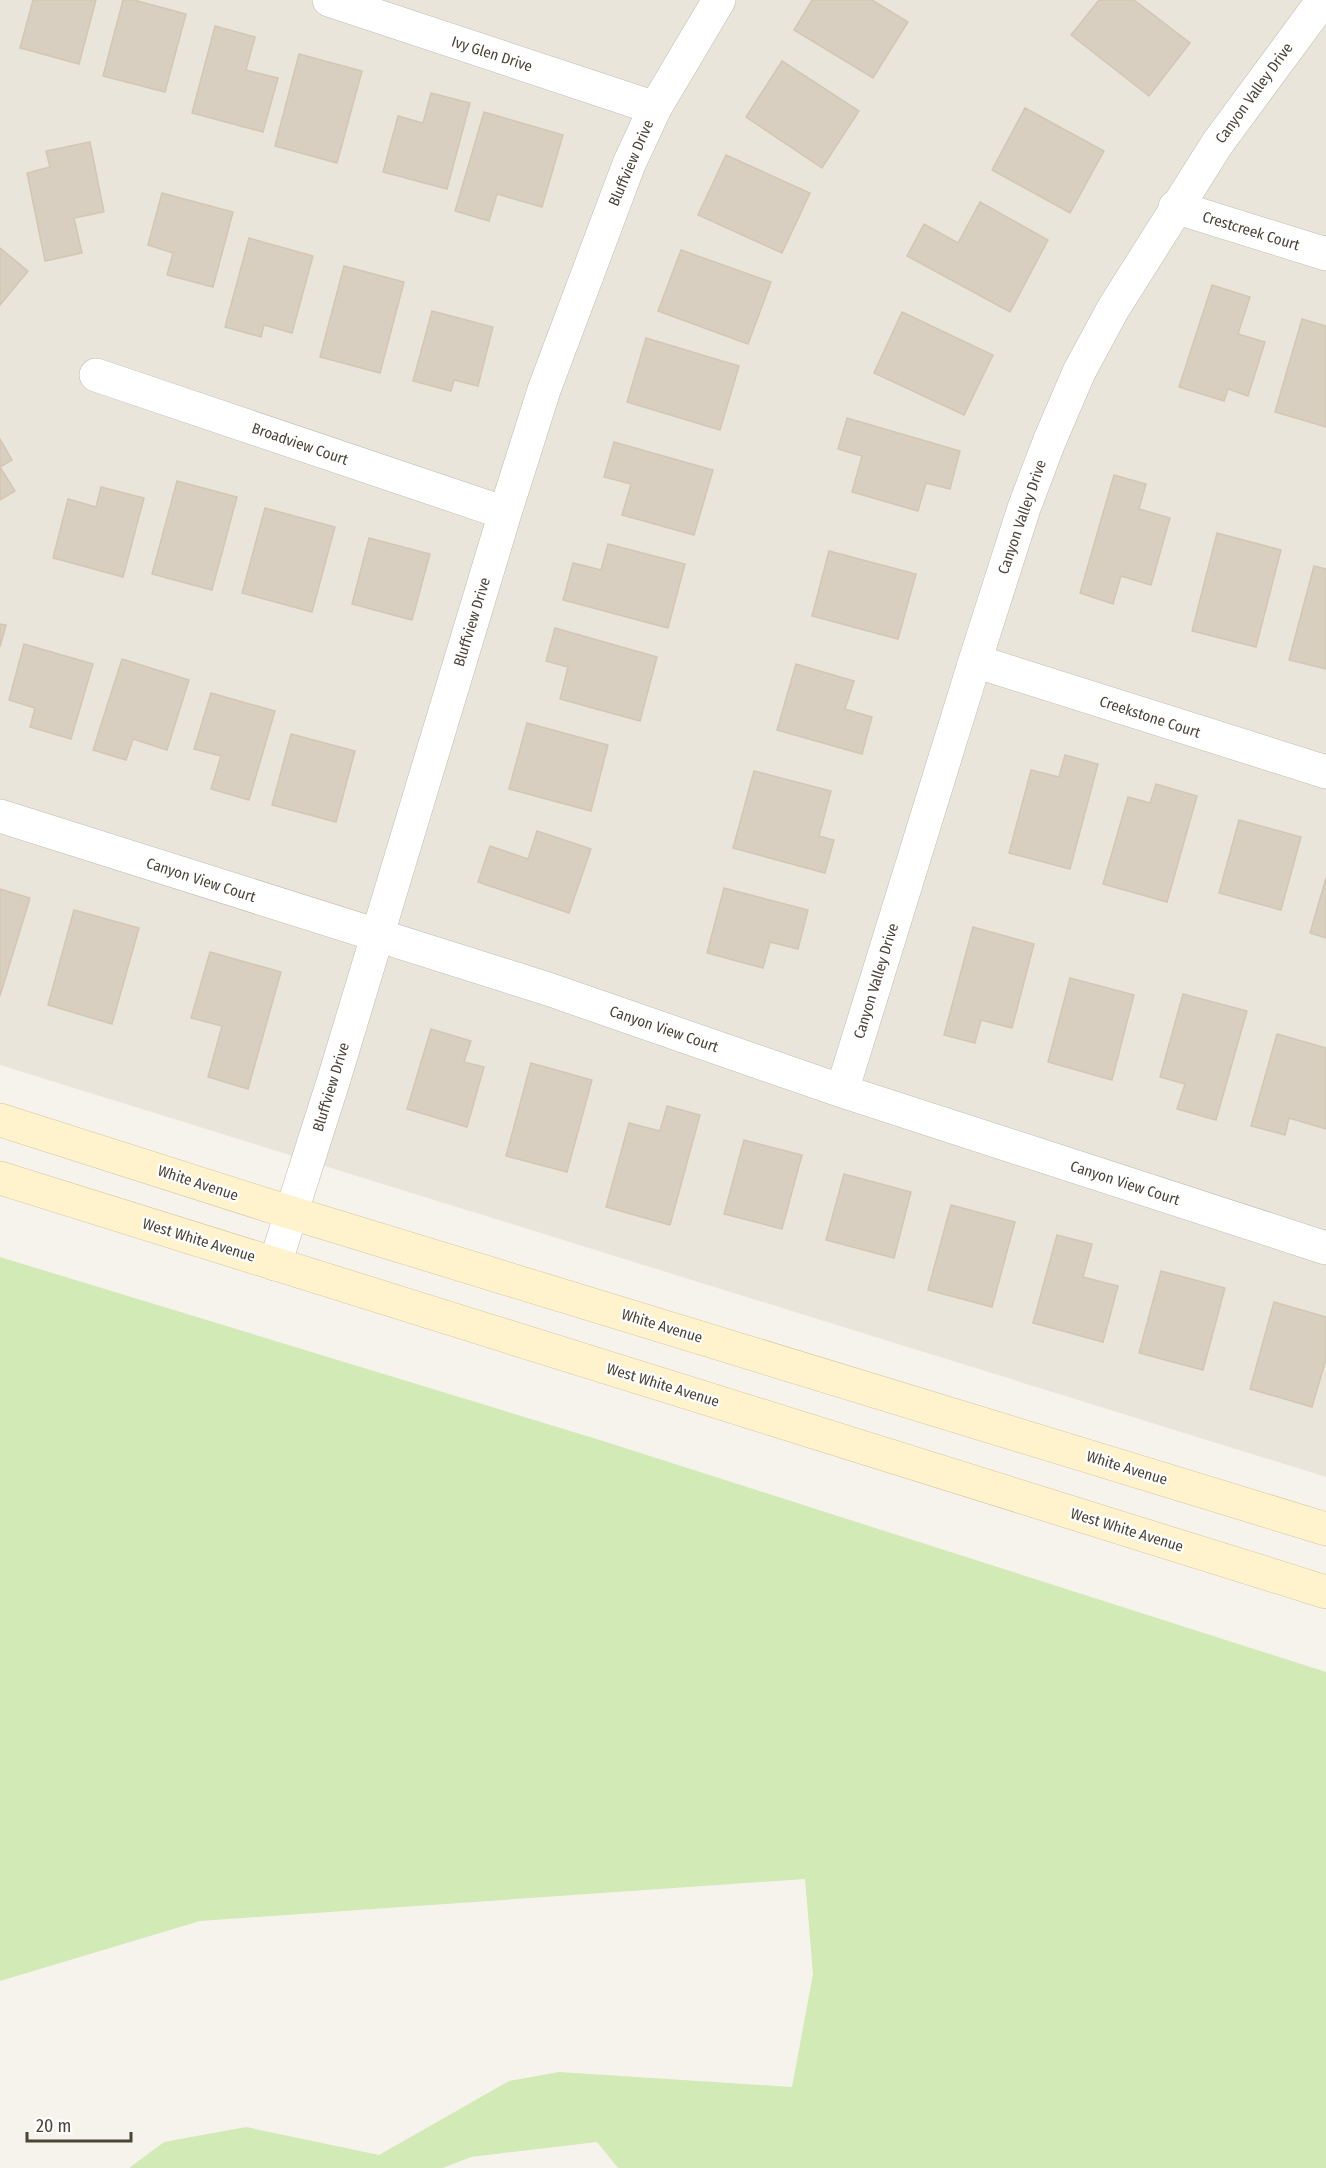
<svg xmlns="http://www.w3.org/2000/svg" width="1326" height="2168" font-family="'Fira Sans Condensed',sans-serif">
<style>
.residential{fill:#eae5da}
.green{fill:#d2eab5}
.building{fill:#d8cfc1;stroke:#d3c7b4;stroke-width:1.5}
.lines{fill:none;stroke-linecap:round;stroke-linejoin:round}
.minor-casing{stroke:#c2bbae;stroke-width:34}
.secondary-casing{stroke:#d6c79b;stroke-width:34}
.minor{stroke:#fff;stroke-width:33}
.secondary{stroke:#fff3cd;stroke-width:33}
.labels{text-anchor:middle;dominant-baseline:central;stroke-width:4.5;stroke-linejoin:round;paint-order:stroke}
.street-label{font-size:15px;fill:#4b4439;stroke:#fff}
</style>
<rect width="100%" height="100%" fill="#f6f3ec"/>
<path class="residential" d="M0,0H1326V1477L0,1065Z"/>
<path class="green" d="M0,1257L603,1441L1326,1672V2168H618L597,2142L471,2157L443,2168H129L164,2142L246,2127L379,2155L509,2081L559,2072L792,2087L813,1974L805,1879L200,1921L0,1981Z"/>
<path class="building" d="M33,0H96L79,64L20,48Z
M123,0H134L186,14L165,92L103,76Z
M812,0H872L908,22L873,78L794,30Z
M1099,0H1134L1190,43L1149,96L1071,35Z
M215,26L255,37L246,70L278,78L263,132L192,113Z
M299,54L362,71L337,163L275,146Z
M782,61L859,111L822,168L746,117Z
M431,93L470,103L447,189L383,172L398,116L423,123Z
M1025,108L1104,151L1070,213L992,170Z
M484,112L563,135L542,207L497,194L489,221L455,211Z
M90,142L104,212L74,218L82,253L45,261L27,173L50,167L46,151Z
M726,155L810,193L782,253L698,215Z
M162,193L233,212L213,287L167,275L173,253L148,245Z
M980,202L1048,240L1010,312L907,256L924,224L958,243Z
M249,238L313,256L292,333L264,325L261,337L225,327Z
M0,248L28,271L0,305Z
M681,250L771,282L748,344L658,311Z
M344,266L404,282L380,373L320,357Z
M1212,285L1250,297L1238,334L1265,342L1248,396L1228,389L1224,401L1179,387Z
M432,311L493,327L478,386L454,380L451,391L413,381Z
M902,312L993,355L964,415L874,373Z
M1302,319L1326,326V427L1275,412Z
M646,338L739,366L720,430L627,402Z
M847,418L960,451L950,489L926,483L918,511L852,492L862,456L838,449Z
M0,439L12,460L0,467L15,491L0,500Z
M614,442L713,470L694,535L622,515L631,484L604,477Z
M1114,475L1146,484L1139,509L1170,518L1151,585L1121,576L1113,604L1080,593Z
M177,481L237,497L212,590L152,574Z
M101,487L144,498L123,577L53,558L68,499L96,507Z
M265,508L335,527L312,612L242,593Z
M1217,533L1281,550L1256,647L1192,631Z
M369,538L430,554L412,620L352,604Z
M608,544L685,564L668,628L563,600L573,563L601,570Z
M829,551L916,574L898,639L812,616Z
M1314,566L1326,569V669L1289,660Z
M0,624L6,625L0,647Z
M555,628L657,657L640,721L560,699L568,667L546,661Z
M24,644L93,664L71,739L30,727L35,708L9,700Z
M122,659L189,680L167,750L133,739L126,760L93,750Z
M796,664L854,681L845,709L872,717L862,754L777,730Z
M211,693L275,711L249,800L211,789L221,756L194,749Z
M527,723L608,745L591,811L509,789Z
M291,734L355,751L336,822L272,805Z
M1065,755L1098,764L1070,869L1009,853L1031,770L1059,777Z
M754,771L831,791L819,836L834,840L825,873L733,848Z
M1156,784L1197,796L1167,902L1103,884L1128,797L1150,803Z
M1239,820L1301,837L1281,910L1219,893Z
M537,831L591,849L569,913L478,882L490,846L528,859Z
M1326,878V938L1310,933Z
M724,888L808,910L798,949L770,942L763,968L707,953Z
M0,889L30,898L0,996Z
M74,910L139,928L112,1024L48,1005Z
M973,927L1034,944L1012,1028L981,1020L975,1043L944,1035Z
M210,952L281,972L248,1089L208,1077L222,1026L191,1018Z
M1070,978L1134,995L1112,1080L1048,1062Z
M1183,994L1247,1011L1216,1120L1177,1109L1185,1084L1160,1077Z
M431,1029L471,1041L464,1062L484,1067L467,1127L407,1109Z
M1277,1034L1326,1048V1129L1289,1118L1285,1135L1251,1126Z
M531,1063L592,1080L567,1172L506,1156Z
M667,1106L700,1115L670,1225L606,1207L629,1123L660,1131Z
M744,1140L802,1155L782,1229L724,1214Z
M844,1174L911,1192L894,1258L826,1240Z
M951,1205L1015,1222L992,1307L928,1290Z
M1057,1235L1092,1244L1083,1277L1118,1286L1103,1342L1033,1323Z
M1161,1271L1225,1288L1203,1370L1139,1353Z
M1274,1302L1326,1317V1359L1312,1407L1250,1389Z"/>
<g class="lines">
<defs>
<path id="minor" d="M329,0L655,108
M1175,207L1326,254
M96,375L505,513
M975,661L1326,772
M0,816L548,989L842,1091L1326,1248
M842,1091L975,661L1024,508L1049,442L1079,372L1113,309L1217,144L1323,0
M275,1264L334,1079L505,513L544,390L629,164L655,108L719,0"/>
<path id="secondary" d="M0,1120L292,1213L1326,1529
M0,1178L1326,1592"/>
</defs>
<use href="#minor" class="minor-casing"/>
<use href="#secondary" class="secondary-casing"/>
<use href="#minor" class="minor"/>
<use href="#secondary" class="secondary"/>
</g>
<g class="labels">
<g class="street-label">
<text transform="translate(492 54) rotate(18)">Ivy Glen Drive</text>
<text transform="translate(1254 93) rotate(-54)">Canyon Valley Drive</text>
<text transform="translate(631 163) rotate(-67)">Bluffview Drive</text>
<text transform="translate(1251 231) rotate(17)">Crestcreek Court</text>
<text transform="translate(300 444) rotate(19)">Broadview Court</text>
<text transform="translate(1022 517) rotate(-71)">Canyon Valley Drive</text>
<text transform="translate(472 622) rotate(-73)">Bluffview Drive</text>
<text transform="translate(1150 717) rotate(18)">Creekstone Court</text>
<text transform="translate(201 880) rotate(18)">Canyon View Court</text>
<text transform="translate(876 981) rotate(-73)">Canyon Valley Drive</text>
<text transform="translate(664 1029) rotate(19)">Canyon View Court</text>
<text transform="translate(331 1087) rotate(-73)">Bluffview Drive</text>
<text transform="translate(198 1183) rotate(18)">White Avenue</text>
<text transform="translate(1125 1183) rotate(18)">Canyon View Court</text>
<text transform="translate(199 1240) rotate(17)">West White Avenue</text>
<text transform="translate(662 1326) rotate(17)">White Avenue</text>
<text transform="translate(663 1385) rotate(17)">West White Avenue</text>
<text transform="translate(1127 1468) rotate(17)">White Avenue</text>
<text transform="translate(1127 1530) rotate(17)">West White Avenue</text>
</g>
</g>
<path d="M27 2132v9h104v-9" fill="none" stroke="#4b4439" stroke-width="3"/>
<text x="36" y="2132" font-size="18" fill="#4b4439" stroke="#ffffff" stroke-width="4.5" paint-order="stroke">20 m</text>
</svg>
